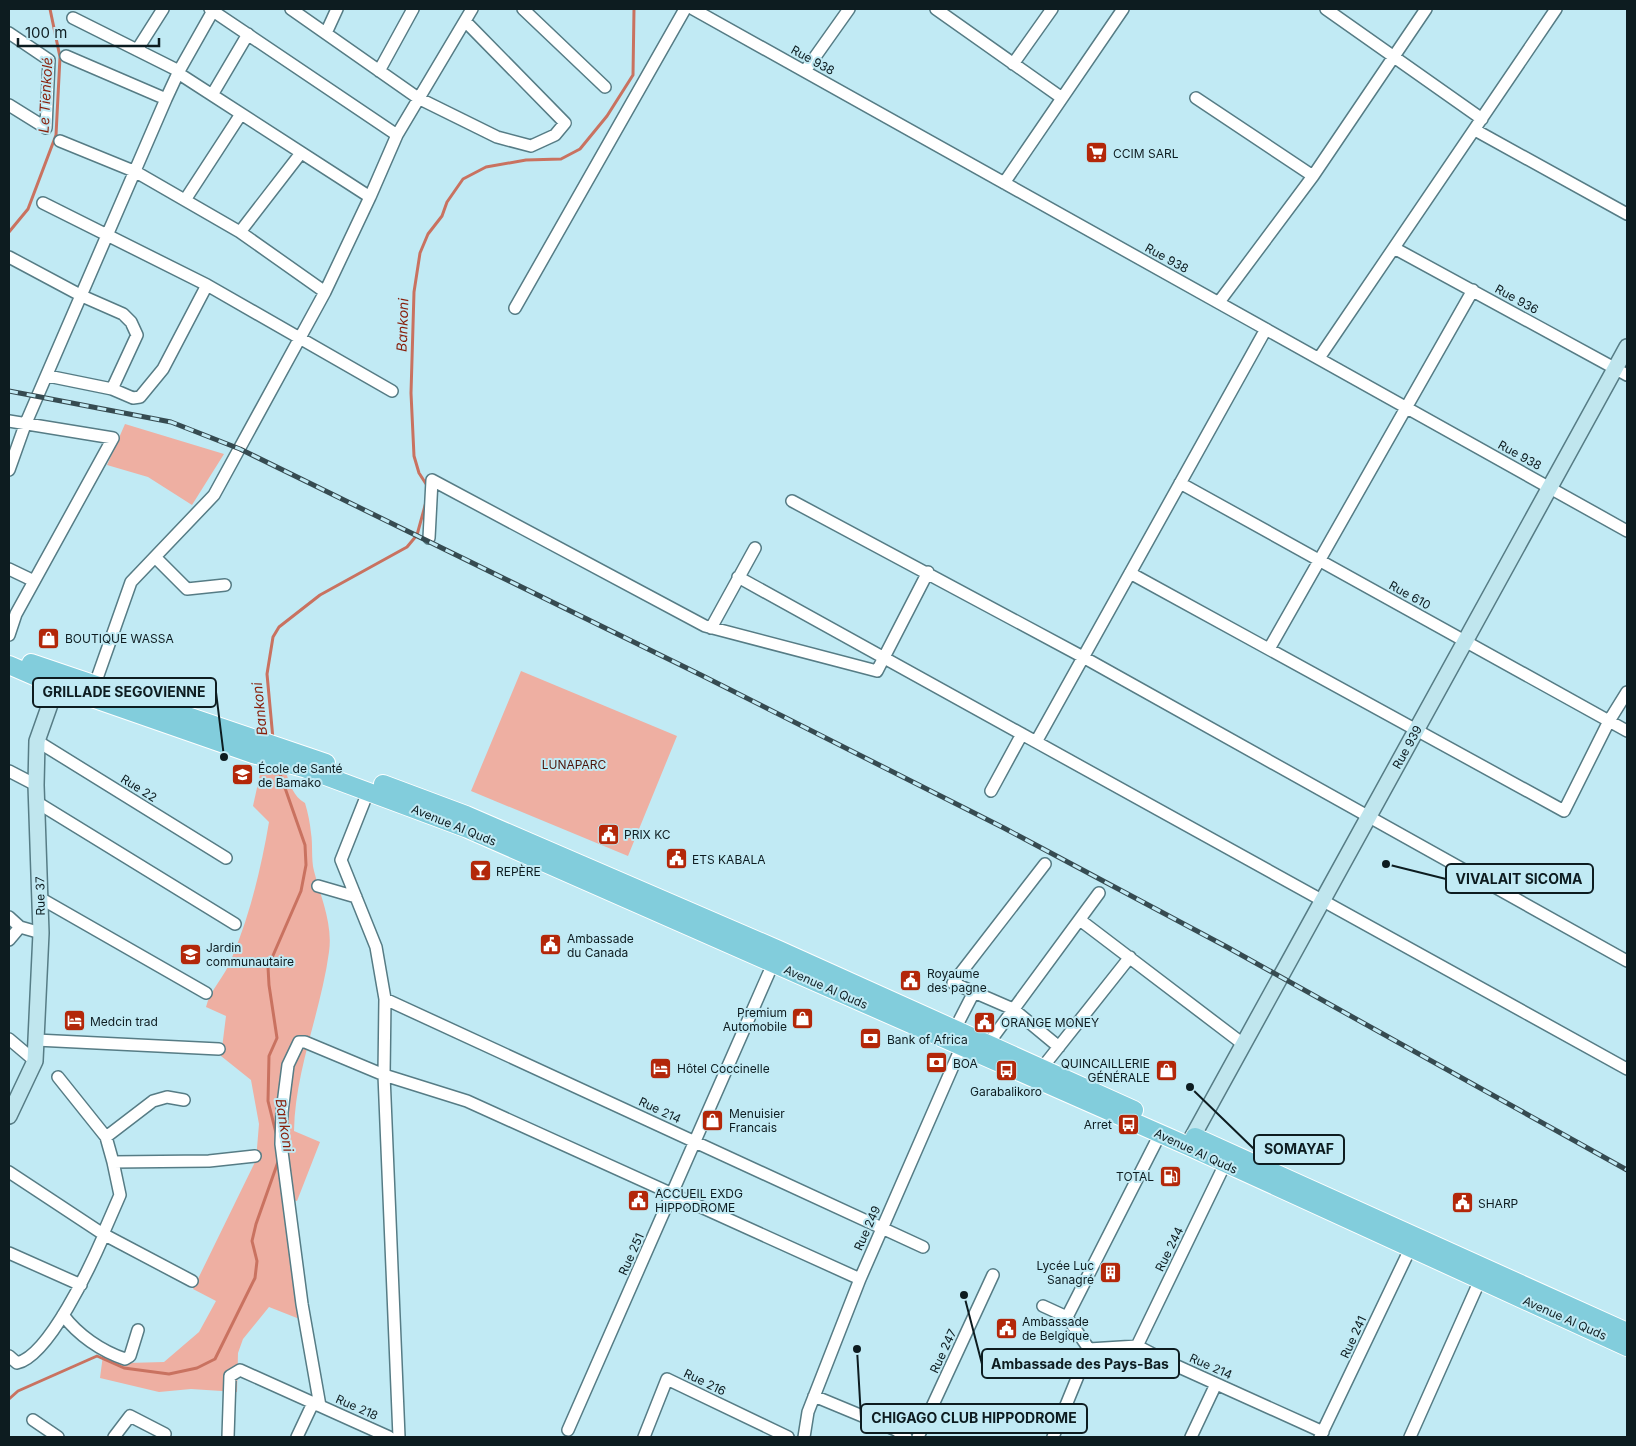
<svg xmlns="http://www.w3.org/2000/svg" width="1636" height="1446" font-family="Inter,sans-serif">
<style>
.green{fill:#eeafa2}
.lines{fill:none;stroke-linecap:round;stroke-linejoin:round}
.stream{stroke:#c97260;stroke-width:3}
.minor-casing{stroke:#567c85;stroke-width:14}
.secondary-casing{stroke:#567c85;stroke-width:18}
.primary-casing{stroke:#fff;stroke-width:20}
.minor{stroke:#fff;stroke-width:11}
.secondary{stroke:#c0e6ee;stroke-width:15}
.primary{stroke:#82cddc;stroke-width:18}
.rail-casing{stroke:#364b51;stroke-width:5}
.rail{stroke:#c1eaf4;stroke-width:3;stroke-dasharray:9;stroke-linecap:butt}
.labels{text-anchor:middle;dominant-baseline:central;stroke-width:4;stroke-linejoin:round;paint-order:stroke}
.street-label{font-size:12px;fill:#0d1c20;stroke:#c1eaf4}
.poi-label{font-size:12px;fill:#0d1c20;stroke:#c1eaf4;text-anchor:start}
.park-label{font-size:12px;fill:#4d150b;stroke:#c1eaf4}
.water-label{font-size:14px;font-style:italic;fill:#881f0b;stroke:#c1eaf4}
.leader{fill:none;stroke:#0d1c20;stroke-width:2}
.callout-dot{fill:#0d1c20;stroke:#c1eaf4;stroke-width:2}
.callout{fill:#c1eaf4;stroke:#0d1c20;stroke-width:2}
.callout-label{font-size:14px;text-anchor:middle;font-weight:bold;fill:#0d1c20}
</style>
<rect width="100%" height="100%" fill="#c1eaf4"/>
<path class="green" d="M125,424L224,454L192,505L148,477L107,465Z
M521,671L677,736L628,856L471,791Z
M262,765L286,773C291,786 293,796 305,803C308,813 310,823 311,833C313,845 311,859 314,871C321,898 333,924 329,952C321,1012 295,1070 294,1131L320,1142L297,1201L289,1199L300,1316L297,1318L269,1307L243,1339L238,1353L237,1392L191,1389L159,1392L100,1378L103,1355L127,1363L164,1362L199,1332L216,1301L193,1289L256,1160L259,1124L251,1080L221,1056L226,1016L206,1007C210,990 225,976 231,960C250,915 261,869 269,822L253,806Z"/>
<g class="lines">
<path class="stream" d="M9,232L28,209L56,135L60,57L50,9
M428,487L419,473L414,456L411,393L414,292L420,253L428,234L442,216L447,202L463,179L486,167L526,160L561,159L580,149L607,116L633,75L634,9
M273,739L267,674L273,637L279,627L320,595L407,547L417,535L426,502
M276,1133L268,1101L269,1056L277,1038L269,985L268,967L301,891L306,865L305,845L278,768
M9,1399L18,1391L97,1356L124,1368L169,1374L197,1368L215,1359L255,1278L257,1261L252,1241L256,1224L279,1159"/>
<defs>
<path id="minor" d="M210,9L397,135
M291,9L418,98L497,137L531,146L555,135L565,123L465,21
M523,9L605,87
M693,9L1627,531
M936,9L1062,98
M1326,9L1482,119
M73,18L179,71
M9,33L49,60L46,128L9,105
M326,33L337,9
M137,50L163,9
M66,56L166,99
M1013,64L1052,9
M379,71L413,9
M805,71L849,9
M178,73L370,197
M212,95L248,34
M1196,98L1313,176
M1475,130L1627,214
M60,141L136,172L240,232L325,292
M1004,183L1123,9
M185,200L241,114
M43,203L207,285L392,391
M240,232L301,153
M1394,248L1627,375
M9,257L82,296L123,314L131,322L137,335L112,389
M1219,302L1313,176L1426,9
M515,308L685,9
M1319,358L1556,9
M48,376L112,389L133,398L140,397L163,369L207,285
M9,421L113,438L16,614L9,635
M9,470L25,425L166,99L179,71L214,9
M1180,483L1627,731
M792,501L1083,657L1627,961
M429,538L432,480L705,626L877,671L928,572
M155,557L187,589L225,585
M9,569L34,581
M1130,573L1564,811L1609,721L1627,692
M738,577L1627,1069
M711,628L755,548
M1269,649L1473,290
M95,684L131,582L214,495L325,292L370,197L397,135L472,9
M37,741L226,858
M1036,742L1266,329
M9,771L36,785
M991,791L1022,734
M368,792L341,860L376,947L385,999L384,1075L399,1437
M38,803L235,924
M1045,864L953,983L1013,1009L1059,1047
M318,886L356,897
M40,898L206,993
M9,917L20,927
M1080,920L1243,1044
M9,940L20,927L41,933
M385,999L923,1247
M955,1029L974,992
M9,1039L35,1061
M36,1040L219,1049
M988,1044L1099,893
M1042,1068L1130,957
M58,1077L106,1137L113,1162L120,1195L103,1234
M106,1137L153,1101L167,1097L184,1100
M113,1162L209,1161L255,1156
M9,1172L103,1234L192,1281
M9,1253L81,1285
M1043,1306L1067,1317L1089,1349L1137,1346L1168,1362L1323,1432
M63,1315C78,1335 101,1351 125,1359L130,1356L138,1330
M1067,1317L1160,1134
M1137,1346L1225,1164
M9,1356L17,1363C49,1356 91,1265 104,1235
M814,1396L896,1430L906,1437
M320,1406L302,1304L281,1144L282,1112L288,1065L299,1042H305L384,1075L467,1101L860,1279
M33,1420L58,1437
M568,1430L775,959
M114,1437L130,1416L165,1434
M228,1437L230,1376L240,1370L389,1437
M297,1437L313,1403
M644,1437L667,1379L788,1437
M804,1437L808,1412L860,1279L964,1041
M918,1437L993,1275
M1053,1437L1089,1349
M1191,1437L1216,1384
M1320,1437L1410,1249
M1410,1437L1480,1280"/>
<path id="secondary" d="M9,1116L35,1061L41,933L36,785L37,741L60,676
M1188,1145L1627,347"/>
<path id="primary" d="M31,663L326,763
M9,665L55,685L253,754L304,768L468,829L1188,1146L1627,1347
M383,784L466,815L779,950L1134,1110
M1195,1137L1627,1332"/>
</defs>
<use href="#minor" class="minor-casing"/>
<use href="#secondary" class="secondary-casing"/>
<use href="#primary" class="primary-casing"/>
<use href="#minor" class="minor"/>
<use href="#secondary" class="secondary"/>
<use href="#primary" class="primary"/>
<defs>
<path id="rail" d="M9,391L171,422L240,449L701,675L1004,828L1227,947L1627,1170"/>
</defs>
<use href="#rail" class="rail-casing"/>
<use href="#rail" class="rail"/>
</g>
<defs>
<symbol id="supermarket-square" viewBox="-11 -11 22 22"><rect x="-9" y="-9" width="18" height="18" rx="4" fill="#b32709" stroke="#c1eaf4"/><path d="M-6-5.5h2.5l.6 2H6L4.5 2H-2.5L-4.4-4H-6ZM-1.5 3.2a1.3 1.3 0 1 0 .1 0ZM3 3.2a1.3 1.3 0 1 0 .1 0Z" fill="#fff"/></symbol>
<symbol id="shop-square" viewBox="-11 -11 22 22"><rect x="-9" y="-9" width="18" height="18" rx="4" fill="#b32709" stroke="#c1eaf4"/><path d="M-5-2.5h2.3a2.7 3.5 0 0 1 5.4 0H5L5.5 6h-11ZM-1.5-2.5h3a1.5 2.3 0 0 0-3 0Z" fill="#fff"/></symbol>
<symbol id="university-square" viewBox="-11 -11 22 22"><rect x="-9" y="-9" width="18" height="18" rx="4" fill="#b32709" stroke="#c1eaf4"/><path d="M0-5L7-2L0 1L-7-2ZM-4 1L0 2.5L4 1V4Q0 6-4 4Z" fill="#fff"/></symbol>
<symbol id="civic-square" viewBox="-11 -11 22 22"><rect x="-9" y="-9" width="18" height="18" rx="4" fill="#b32709" stroke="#c1eaf4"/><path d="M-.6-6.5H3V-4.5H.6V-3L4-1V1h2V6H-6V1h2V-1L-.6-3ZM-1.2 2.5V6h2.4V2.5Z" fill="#fff"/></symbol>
<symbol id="bar-square" viewBox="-11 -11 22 22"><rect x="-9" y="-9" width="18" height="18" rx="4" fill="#b32709" stroke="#c1eaf4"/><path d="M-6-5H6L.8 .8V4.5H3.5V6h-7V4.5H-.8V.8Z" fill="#fff"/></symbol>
<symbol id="school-square" viewBox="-11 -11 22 22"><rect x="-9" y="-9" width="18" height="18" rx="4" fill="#b32709" stroke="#c1eaf4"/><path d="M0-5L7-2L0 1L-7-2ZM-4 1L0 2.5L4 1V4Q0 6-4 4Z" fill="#fff"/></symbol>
<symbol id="hotel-square" viewBox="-11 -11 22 22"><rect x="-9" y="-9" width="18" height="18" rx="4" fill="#b32709" stroke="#c1eaf4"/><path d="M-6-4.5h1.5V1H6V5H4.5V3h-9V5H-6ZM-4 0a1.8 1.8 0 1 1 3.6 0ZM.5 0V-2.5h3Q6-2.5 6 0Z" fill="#fff"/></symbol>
<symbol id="bank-square" viewBox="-11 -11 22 22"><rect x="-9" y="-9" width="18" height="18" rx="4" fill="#b32709" stroke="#c1eaf4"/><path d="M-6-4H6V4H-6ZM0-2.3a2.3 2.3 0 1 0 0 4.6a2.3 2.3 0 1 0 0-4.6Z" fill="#fff"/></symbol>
<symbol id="bus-square" viewBox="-11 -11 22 22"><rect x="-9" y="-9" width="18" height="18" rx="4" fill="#b32709" stroke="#c1eaf4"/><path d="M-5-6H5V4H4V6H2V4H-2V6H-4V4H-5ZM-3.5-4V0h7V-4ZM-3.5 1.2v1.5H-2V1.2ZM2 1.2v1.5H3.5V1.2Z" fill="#fff"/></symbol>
<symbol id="fuel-square" viewBox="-11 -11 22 22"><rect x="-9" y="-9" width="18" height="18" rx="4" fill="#b32709" stroke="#c1eaf4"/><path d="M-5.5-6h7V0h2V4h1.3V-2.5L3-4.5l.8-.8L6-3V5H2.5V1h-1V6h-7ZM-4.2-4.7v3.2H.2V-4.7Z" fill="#fff"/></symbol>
<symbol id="building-square" viewBox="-11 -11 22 22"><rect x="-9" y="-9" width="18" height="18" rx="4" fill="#b32709" stroke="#c1eaf4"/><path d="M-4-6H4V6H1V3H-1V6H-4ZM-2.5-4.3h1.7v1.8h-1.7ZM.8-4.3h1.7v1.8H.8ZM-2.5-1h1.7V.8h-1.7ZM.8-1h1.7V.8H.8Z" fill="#fff"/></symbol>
</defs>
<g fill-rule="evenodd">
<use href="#supermarket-square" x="1084" y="140" width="25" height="25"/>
<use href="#shop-square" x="36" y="626" width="25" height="25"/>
<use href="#university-square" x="230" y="762" width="25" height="25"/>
<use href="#civic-square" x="596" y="822" width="25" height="25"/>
<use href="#civic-square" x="664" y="846" width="25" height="25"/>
<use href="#bar-square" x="468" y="858" width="25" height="25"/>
<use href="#civic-square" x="538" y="932" width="25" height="25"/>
<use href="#school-square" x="178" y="942" width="25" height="25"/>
<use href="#civic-square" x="898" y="968" width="25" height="25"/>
<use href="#shop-square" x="790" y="1006" width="25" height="25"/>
<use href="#hotel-square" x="62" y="1008" width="25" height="25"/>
<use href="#civic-square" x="972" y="1010" width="25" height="25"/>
<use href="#bank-square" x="858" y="1026" width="25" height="25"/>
<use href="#bank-square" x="924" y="1050" width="25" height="25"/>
<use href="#hotel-square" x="648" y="1056" width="25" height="25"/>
<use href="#bus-square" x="994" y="1058" width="25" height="25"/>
<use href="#shop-square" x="1154" y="1058" width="25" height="25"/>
<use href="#shop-square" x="700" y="1108" width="25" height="25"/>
<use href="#bus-square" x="1116" y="1112" width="25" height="25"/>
<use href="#fuel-square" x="1158" y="1164" width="25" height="25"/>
<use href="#civic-square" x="626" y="1188" width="25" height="25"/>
<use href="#civic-square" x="1450" y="1190" width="25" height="25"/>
<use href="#building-square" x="1098" y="1260" width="25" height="25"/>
<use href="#civic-square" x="994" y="1316" width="25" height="25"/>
</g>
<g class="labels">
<g class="street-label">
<text transform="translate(813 60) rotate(29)">Rue 938</text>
<text transform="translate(1167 258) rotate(29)">Rue 938</text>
<text transform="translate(1517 299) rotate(29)">Rue 936</text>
<text transform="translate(1520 455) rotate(29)">Rue 938</text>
<text transform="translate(1410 595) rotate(29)">Rue 610</text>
<text transform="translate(1407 747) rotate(-61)">Rue 939</text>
<text transform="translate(139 788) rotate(32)">Rue 22</text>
<text transform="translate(454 825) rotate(22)">Avenue Al Quds</text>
<text transform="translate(40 896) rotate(-91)">Rue 37</text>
<text transform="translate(826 987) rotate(24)">Avenue Al Quds</text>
<text transform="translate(660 1110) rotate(25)">Rue 214</text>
<text transform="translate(1196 1151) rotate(25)">Avenue Al Quds</text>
<text transform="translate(867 1228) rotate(-66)">Rue 249</text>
<text transform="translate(1169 1249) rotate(-64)">Rue 244</text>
<text transform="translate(631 1254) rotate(-66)">Rue 251</text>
<text transform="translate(1565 1318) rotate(24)">Avenue Al Quds</text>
<text transform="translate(1353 1337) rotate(-65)">Rue 241</text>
<text transform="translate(943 1351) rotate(-65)">Rue 247</text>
<text transform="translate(1211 1366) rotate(24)">Rue 214</text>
<text transform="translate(705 1382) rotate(26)">Rue 216</text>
<text transform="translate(357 1407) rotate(24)">Rue 218</text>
</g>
<g class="poi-label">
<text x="1113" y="153">CCIM SARL</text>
<text x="65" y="638">BOUTIQUE WASSA</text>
<text x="258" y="768">École de Santé<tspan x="258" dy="14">de Bamako</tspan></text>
<text x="624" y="834">PRIX KC</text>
<text x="692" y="859">ETS KABALA</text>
<text x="496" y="871">REPÈRE</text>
<text x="567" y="938">Ambassade<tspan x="567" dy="14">du Canada</tspan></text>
<text x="206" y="947">Jardin<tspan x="206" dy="14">communautaire</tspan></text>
<text x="927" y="973">Royaume<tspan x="927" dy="14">des pagne</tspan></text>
<text x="787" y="1012" text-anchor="end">Premium<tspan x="787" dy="14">Automobile</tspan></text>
<text x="90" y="1021">Medcin trad</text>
<text x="1001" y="1022">ORANGE MONEY</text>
<text x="887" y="1039">Bank of Africa</text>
<text x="953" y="1063">BOA</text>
<text x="1150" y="1063" text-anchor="end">QUINCAILLERIE<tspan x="1150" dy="14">GÉNÉRALE</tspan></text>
<text x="677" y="1068">Hôtel Coccinelle</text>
<text x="1006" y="1091" text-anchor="middle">Garabalikoro</text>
<text x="729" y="1113">Menuisier<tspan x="729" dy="14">Francais</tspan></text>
<text x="1112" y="1124" text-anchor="end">Arret</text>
<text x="1154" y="1176" text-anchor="end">TOTAL</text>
<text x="655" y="1193">ACCUEIL EXDG<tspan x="655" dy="14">HIPPODROME</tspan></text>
<text x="1478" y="1203">SHARP</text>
<text x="1094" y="1265" text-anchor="end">Lycée Luc<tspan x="1094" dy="14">Sanagré</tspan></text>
<text x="1022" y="1321">Ambassade<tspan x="1022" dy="14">de Belgique</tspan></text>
</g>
<g class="park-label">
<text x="574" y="764">LUNAPARC</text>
</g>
<g class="water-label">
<text transform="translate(45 95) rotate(-87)">Le Tienkolé</text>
<text transform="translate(402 325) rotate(-88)">Bankoni</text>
<text transform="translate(259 709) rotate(-96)">Bankoni</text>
<text transform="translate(285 1125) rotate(81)">Bankoni</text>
</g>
</g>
<path class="leader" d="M224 757L216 692M1386 864L1446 879M1190 1087L1254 1149M964 1295L982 1364M857 1349L861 1418"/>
<g class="callout-dot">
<circle cx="224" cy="757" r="5"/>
<circle cx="1386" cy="864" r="5"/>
<circle cx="1190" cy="1087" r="5"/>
<circle cx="964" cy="1295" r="5"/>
<circle cx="857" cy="1349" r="5"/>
</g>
<g class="callout">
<rect x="33" y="678" width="183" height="29" rx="5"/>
<rect x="1446" y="864" width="147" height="29" rx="5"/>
<rect x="1254" y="1135" width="90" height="29" rx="5"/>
<rect x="982" y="1349" width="197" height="29" rx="5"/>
<rect x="861" y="1404" width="226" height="29" rx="5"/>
</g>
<g class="callout-label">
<text x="124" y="697">GRILLADE SEGOVIENNE</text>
<text x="1519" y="884">VIVALAIT SICOMA</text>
<text x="1299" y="1154">SOMAYAF</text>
<text x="1080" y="1369">Ambassade des Pays-Bas</text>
<text x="974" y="1423">CHIGAGO CLUB HIPPODROME</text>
</g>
<rect width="1636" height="1446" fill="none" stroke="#0d1c20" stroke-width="20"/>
<path d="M18 38v8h141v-8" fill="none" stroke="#0d1c20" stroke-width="2.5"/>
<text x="25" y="38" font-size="15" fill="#0d1c20" stroke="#c1eaf4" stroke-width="4" paint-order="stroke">100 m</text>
</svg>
